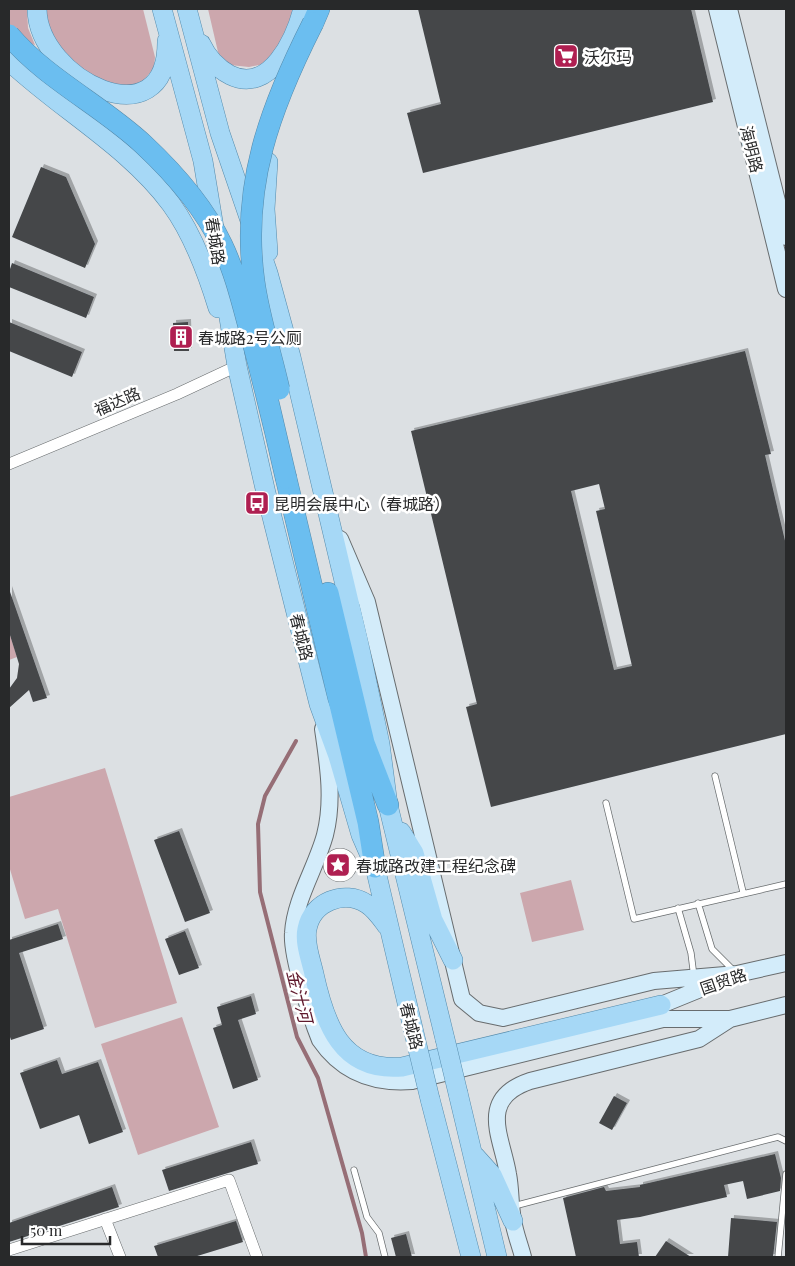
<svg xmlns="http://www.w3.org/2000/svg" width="795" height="1266" font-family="'Playfair Display','Noto Sans SC',serif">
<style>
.green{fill:#cca7ad}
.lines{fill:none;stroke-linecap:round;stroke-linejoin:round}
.stream{stroke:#966e76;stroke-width:4}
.building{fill:#44474a;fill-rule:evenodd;filter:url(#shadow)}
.lane-casing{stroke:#686c6e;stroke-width:7}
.street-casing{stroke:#686c6e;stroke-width:12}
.secondary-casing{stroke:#686c6e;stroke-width:18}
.primary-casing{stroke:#548aab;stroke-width:20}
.highway-casing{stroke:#548aab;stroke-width:22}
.lane{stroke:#fff;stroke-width:5.5}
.street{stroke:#fff;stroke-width:11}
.secondary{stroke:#d3ecfa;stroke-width:16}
.primary{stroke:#a6d8f6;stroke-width:19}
.highway{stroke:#6bbef0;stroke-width:21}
.primary-bridge-casing{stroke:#548aab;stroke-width:20;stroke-linecap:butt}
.highway-bridge-casing{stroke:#548aab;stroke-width:22;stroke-linecap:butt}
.primary-bridge{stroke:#a6d8f6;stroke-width:19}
.highway-bridge{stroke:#6bbef0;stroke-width:21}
.labels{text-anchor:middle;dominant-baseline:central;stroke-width:5;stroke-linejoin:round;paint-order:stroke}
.poi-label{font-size:16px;fill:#28292a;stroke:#fff;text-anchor:start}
.street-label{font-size:16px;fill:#28292a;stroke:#fff}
.water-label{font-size:18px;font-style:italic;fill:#5f192d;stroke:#fff}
</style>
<defs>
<filter id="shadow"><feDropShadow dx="3" dy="-3" stdDeviation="0" flood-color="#0004"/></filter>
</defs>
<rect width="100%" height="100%" fill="#dce0e3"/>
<path class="green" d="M9,9H27L28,28L35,45L9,38Z
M43,9H143L155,57L154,68L143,81L132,86L100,83L55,48Z
M208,9H299L286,40L264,64L249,67L230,65L223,61L218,52Z
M9,632L17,657L9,660Z
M105,768L177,1003L95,1028L58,909L25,919L9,866V797Z
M571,880L584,930L532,942L520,893Z
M182,1017L219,1127L138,1155L101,1044Z"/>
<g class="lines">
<path class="stream" d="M296,741L265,796L258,824L260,892L297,1037L318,1078L362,1233L366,1257"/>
</g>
<path class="building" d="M418,9H691L713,102L423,173L407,113L441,104Z
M41,167L66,177L95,244L85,268L12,237Z
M12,263L94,297L86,318L9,287V272Z
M9,322L82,352L72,377L9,351Z
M188,322L189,351H174L173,323Z
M745,351L771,454L765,455L786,545V734L491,807L466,707L477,704L411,431ZM599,484L605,509L596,511L632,666L614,670L571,491Z
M9,589L47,698L33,702L29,690L9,708V689L17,678L19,664L9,632Z
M179,831L210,913L185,922L154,840Z
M58,924L63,939L19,953L44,1029L11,1040L9,1034V940Z
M185,931L199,968L179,975L165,939Z
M251,996L256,1014L238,1020L258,1080L233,1089L213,1028L222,1025L217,1007Z
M57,1060L62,1074L98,1062L123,1132L89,1144L79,1115L40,1129L20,1073Z
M614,1096L627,1103L612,1130L599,1123Z
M251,1142L258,1164L169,1191L162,1170Z
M775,1154L781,1178L780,1191L747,1199L743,1181L724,1185L727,1197L640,1217L617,1220L620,1244L637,1242L639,1257H576L563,1198L604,1187L606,1191L640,1187V1185Z
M112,1187L119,1207L9,1242V1223Z
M731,1218L777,1222L773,1257H728Z
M236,1221L243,1242L194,1257H158L154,1246Z
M406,1234L412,1257H396L391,1238Z
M666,1241L691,1257H655Z"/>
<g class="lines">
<defs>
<path id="lane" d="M715,776L743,892
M606,803L634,919L786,884
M698,903L712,949L734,971
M678,908L691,953L694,977
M354,1170L367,1217L379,1233L385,1257
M514,1206L778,1137L786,1141
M778,1257L786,1174"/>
<path id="street" d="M9,464L177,394L237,366
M329 865a11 11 0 1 1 22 0a11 11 0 1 1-22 0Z
M105,1219L120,1257
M9,1250L229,1180L257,1257"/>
<path id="secondary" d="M717,9L786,289
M729,9L786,237
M340,539L367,602L462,999L479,1013L503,1018L654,981L737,974
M323,729C328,764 334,800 325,835C316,868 295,899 293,933C291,955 311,1018 320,1040C342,1072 374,1084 412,1081L663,1019H730L786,1005
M661,1005L737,974L786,963
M523,1257C520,1245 515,1233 513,1220C510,1205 511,1189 508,1174C502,1137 477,1099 530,1081L699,1039L730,1019"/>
<path id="primary" d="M37,9C38,80 168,143 167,41
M162,9L203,161L237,366L266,493L319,704L338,756L361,835L375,867L416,1041
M187,9L220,133L268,273L291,357L358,640L380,744L388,805L445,1039
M201,44C207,57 217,68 230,75C270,95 295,39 303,9
M9,61C61,110 128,146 171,204C193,234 207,272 218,308
M268,252L265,209L268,162
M401,832L414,853L433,920L453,960
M387,926C381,918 375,909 367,904C344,889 312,902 307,929C304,943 311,960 314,974C325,1024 341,1072 402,1067L661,1005
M458,1093L497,1257
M430,1099L471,1257
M475,1156L492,1175L513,1221"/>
<path id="highway" d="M313,23L319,9
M286,478L368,822L375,867
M328,593L364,743L388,805"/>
</defs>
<use href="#lane" class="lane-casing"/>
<use href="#street" class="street-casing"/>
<use href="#secondary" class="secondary-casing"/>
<use href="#primary" class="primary-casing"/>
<use href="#highway" class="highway-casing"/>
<use href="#lane" class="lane"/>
<use href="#street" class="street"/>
<use href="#secondary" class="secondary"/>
<use href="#primary" class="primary"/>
<use href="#highway" class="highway"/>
<defs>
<path id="primary-bridge" d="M445,1039L458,1093
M416,1041L430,1099"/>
<path id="highway-bridge" d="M9,35C46,79 101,105 143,144C174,173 204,207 222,245C235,272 242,302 250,331C263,380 275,429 286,478
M279,389C271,353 259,318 254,281C241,185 270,108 313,23"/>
</defs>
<use href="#primary-bridge" class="primary-bridge-casing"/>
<use href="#highway-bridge" class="highway-bridge-casing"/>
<use href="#primary-bridge" class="primary-bridge"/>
<use href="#highway-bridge" class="highway-bridge"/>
</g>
<defs>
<symbol id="supermarket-square" viewBox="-11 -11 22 22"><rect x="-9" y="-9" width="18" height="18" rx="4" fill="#af1f51" stroke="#fff"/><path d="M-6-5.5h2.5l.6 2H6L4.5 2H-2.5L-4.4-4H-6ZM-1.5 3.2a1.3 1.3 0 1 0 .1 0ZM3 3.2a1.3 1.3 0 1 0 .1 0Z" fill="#fff"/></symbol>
<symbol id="building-square" viewBox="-11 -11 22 22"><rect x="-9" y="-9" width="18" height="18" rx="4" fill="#af1f51" stroke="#fff"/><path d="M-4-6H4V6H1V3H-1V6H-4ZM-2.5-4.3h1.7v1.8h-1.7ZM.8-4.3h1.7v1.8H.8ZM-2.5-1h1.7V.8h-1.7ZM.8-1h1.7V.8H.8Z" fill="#fff"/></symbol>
<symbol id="bus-square" viewBox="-11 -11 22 22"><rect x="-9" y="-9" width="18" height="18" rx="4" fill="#af1f51" stroke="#fff"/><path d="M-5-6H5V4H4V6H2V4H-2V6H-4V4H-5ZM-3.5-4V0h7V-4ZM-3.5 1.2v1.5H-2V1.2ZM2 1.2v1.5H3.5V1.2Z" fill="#fff"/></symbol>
<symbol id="sight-square" viewBox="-11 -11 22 22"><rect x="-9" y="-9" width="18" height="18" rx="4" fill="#af1f51" stroke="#fff"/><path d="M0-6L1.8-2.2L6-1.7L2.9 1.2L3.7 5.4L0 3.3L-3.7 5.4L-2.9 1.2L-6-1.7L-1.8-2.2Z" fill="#fff"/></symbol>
</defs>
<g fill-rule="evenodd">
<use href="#supermarket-square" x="552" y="42" width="28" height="28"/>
<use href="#building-square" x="167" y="323" width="28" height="28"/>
<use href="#bus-square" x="243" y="489" width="28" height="28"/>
<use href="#sight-square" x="324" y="851" width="28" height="28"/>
</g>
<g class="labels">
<g class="poi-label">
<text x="584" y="56">沃尔玛</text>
<text x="198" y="337">春城路2号公厕</text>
<text x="274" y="503">昆明会展中心（春城路）</text>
<text x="356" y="865">春城路改建工程纪念碑</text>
</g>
<g class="street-label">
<text transform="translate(752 149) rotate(76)">海明路</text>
<text transform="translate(216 241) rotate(81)">春城路</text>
<text transform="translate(117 401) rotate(-23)">福达路</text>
<text transform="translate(302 637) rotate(76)">春城路</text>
<text transform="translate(723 981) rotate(-19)">国贸路</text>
<text transform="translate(412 1026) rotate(76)">春城路</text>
</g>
<g class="water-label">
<text transform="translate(300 996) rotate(76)">金汁河</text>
</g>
</g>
<rect width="795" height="1266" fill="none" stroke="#28292a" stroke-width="20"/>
<path d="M22 1236v8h88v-8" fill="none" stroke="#28292a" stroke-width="2.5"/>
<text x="30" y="1236" font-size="15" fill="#28292a" stroke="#ffffff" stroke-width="4" paint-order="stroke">50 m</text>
</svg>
